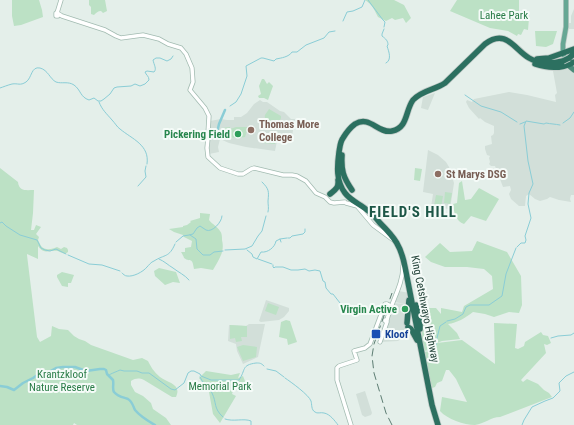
<svg xmlns="http://www.w3.org/2000/svg" width="574" height="425" font-family="'Roboto Condensed',sans-serif">
<style>
.built{fill:#d2dfd9}
.green{fill:#bce1c5}
.lines{fill:none;stroke-linecap:round;stroke-linejoin:round}
.stream{stroke:#8acdd6;stroke-width:1}
.river{stroke:#8acdd6;stroke-width:2.5}
.secondary-casing{stroke:#a2bbb1;stroke-width:5}
.primary-casing{stroke:#c1cac7;stroke-width:6}
.trunk-casing{stroke:#c1cac7;stroke-width:6}
.motorway-casing{stroke:#c1cac7;stroke-width:7}
.secondary{stroke:#fff;stroke-width:3.5}
.primary{stroke:#66a794;stroke-width:4.5}
.trunk{stroke:#498c7a;stroke-width:5}
.motorway{stroke:#2c7060;stroke-width:5.5}
.rail{stroke:#5d7d73;stroke-width:1;stroke-dasharray:8 4;stroke-linecap:butt}
.secondary-bridge-casing{stroke:#a2bbb1;stroke-width:5;stroke-linecap:butt}
.motorway-bridge-casing{stroke:#c1cac7;stroke-width:7;stroke-linecap:butt}
.secondary-bridge{stroke:#fff;stroke-width:3.5}
.motorway-bridge{stroke:#2c7060;stroke-width:5.5}
.education-dot{fill:#8d6e63;stroke:#f5fbf8;stroke-width:1.5}
.leisure-dot{fill:#2e9e5b;stroke:#f5fbf8;stroke-width:1.5}
.transit-dot{fill:#1a4fb4;stroke:#f5fbf8;stroke-width:1.5}
.labels{text-anchor:middle;dominant-baseline:central;stroke-width:4;stroke-linejoin:round;paint-order:stroke}
.park-label{font-size:11px;fill:#297c47;stroke:#f5fbf8}
.education-label{font-size:11px;font-weight:bold;fill:#785e54;stroke:#f5fbf8;text-anchor:start}
.leisure-label{font-size:11px;font-weight:bold;fill:#27864d;stroke:#f5fbf8;text-anchor:end}
.street-label{font-size:11px;fill:#224238;stroke:#f5fbf8}
.transit-label{font-size:11px;font-weight:bold;fill:#164399;stroke:#f5fbf8;text-anchor:start}
.district-label{font-size:15px;font-weight:bold;letter-spacing:1px;fill:#1c5646;stroke:#f5fbf8}
</style>
<rect width="100%" height="100%" fill="#e4efea"/>
<path class="built" d="M574,9V29H569V23H571V16Z
M574,64V195H571L570,199L571,202L559,200L550,197L547,199L540,201L535,199L529,194L526,196L525,206H519L511,199L509,194L511,190L510,186L503,187L495,166H491L489,164L490,162L489,158L490,156L487,155L485,149V146L492,144L491,136L493,135L494,133V126L485,122L480,118L479,119L469,108L466,102L467,100L472,102L474,99L509,92L527,95L556,102L555,95L557,93L553,71L563,69Z
M435,93L428,110L421,108L423,97Z
M260,100L263,102H267L280,111L284,112L291,119H295L292,136L282,134L281,141H277L275,151L246,147L229,143L220,139L218,147L219,152L209,154L208,148L210,121L221,119L227,120H234V117H241L247,113L254,104Z
M428,150L438,155L446,162L449,167L454,183L450,209L431,207L433,194L423,192Z
M399,291L409,293L406,326L402,338L398,341L381,342L393,303L405,304L395,302Z
M266,300L289,308V311L284,317L279,320L261,322L259,321Z
M249,324H265L258,357L243,364L237,351L236,344L228,341L229,325L246,326Z
M365,391L372,413L371,415L365,417L362,415L356,394Z"/>
<path class="green" d="M12,0H39L42,10L43,17L21,25L14,26L12,16Z
M89,0H105L107,11L103,13L101,11C98,11 96,13 94,15L91,14V7L89,5Z
M365,0H394L404,5L411,18L406,23L403,18L395,20L392,18L386,21L378,17C375,11 372,4 365,0Z
M457,0H519V18H529L528,30L524,29L521,35L518,34L517,36L508,31L490,28L450,11Z
M535,31H557L553,44L546,47L536,46Z
M262,79H264L267,84L269,82L273,86L268,100L264,98H259L258,96L261,94L259,86Z
M269,109L281,116V118L278,125C274,124 263,122 265,115C266,113 268,111 269,109Z
M230,127V129L236,127H247V131L245,137L239,138L224,137L222,128Z
M264,135L276,137L275,144L263,143Z
M0,168L18,182C19,192 27,190 34,190L33,213L31,230H34L36,225L41,227L36,234L39,237L38,240C39,242 40,244 41,246C45,251 53,249 57,247L61,249L64,247L67,248L68,250V252L65,254C63,253 59,252 58,251C50,250 44,255 38,246V259L27,254V255L37,337L40,342L51,336L52,326L59,329L68,330L74,336L79,339L85,341L91,345L133,360L142,358L148,361C151,367 154,372 160,377C168,383 182,384 176,397H172L144,380C139,378 136,378 131,381V385L135,392L143,396L151,403L153,409L166,418L171,425H77L74,423L73,425H0Z
M415,168L422,169L420,181L414,180Z
M462,181L465,200L471,199L479,188L499,199L486,221L471,216L464,224C456,221 454,213 453,204L457,203L459,183Z
M445,192L452,193L450,204L444,203Z
M436,195L443,196L441,207L434,206Z
M200,213L210,214L209,220C213,225 217,226 220,231C222,233 222,237 222,240C225,252 219,259 213,270L201,268L194,269C192,256 191,263 184,258C184,257 181,252 181,252H185V248L191,247L192,241L184,237L183,235L174,232L169,229L183,227V226L187,225L191,222L190,221L200,218Z
M477,241L507,252L521,276L522,305L519,313L509,312L494,317L485,314L473,312C465,318 457,323 448,324L457,333L460,339L442,341L437,343L462,340L495,364L494,323L517,324L515,348L518,349L524,346L525,342L541,332L543,335L548,336L551,343L547,345L544,344L546,353L521,380L523,382L527,379L538,384L544,390L549,393L552,397L500,417C491,417 484,424 475,425C464,425 447,419 440,411L442,397L467,402L456,379L449,370H446L442,381L437,383L435,387L432,388L424,352L430,351L432,346H431L429,350L424,351C422,340 421,329 421,317L424,315L425,318L427,308H436L441,314V308L462,312L464,306L493,289L492,276L484,269L467,267H445L431,262L425,257L440,243L450,252L472,251Z
M159,268L176,272L180,283L173,282L165,285L155,276L154,271Z
M62,272L74,275L71,283H68V287L62,286L57,277V275Z
M268,303L279,307L276,315L265,311Z
M286,320L290,321L297,342L288,345L287,339L279,337L281,322Z
M230,325L247,326V337H241L242,341L236,342L235,338L230,339Z
M243,345L257,347L256,357L243,361L237,347Z
M206,371L231,375L240,373L238,378L243,376L245,381L241,389L235,385L232,394L236,396L220,423L213,414L209,392L199,378Z"/>
<g class="lines">
<path class="stream" d="M368,0L383,20L385,22L384,27
M343,21L347,12L353,11L362,7L365,0
M384,29L382,34V36C386,39 388,41 388,45L387,46C389,52 392,60 386,63
M0,88C3,87 8,85 12,84C18,83 20,86 26,82C32,78 31,66 40,68C48,70 50,79 56,82C62,84 68,81 74,85C81,90 80,97 89,100L94,98L98,101H101L104,99L110,94L114,88L117,87L131,86L135,84L140,86L145,84L149,80C149,76 146,75 145,72L147,71L154,72C157,69 154,65 153,60L156,58H160L167,61L171,59L173,56
M465,95L481,106L501,112L517,122
M99,102C102,110 107,114 112,120C115,123 117,127 120,129C132,139 150,145 147,164
M230,106L236,102L241,94L247,76L246,66L261,58H263L274,61L276,59C281,58 289,57 292,52H297L306,45L324,38L329,32L335,31
M563,123L570,118L574,112
M520,124L525,122
M262,182C269,189 269,191 268,201C268,205 269,208 268,212
M138,186L146,177L145,171L146,166
M0,223L2,222L6,226L20,235L37,240L41,248L45,250L50,251L56,249L66,254
M190,235L196,239L197,249L203,255H210L214,252L223,251
M288,238H290L292,236L303,234L305,232V229
M280,239L287,238
M176,242L183,236L189,235L193,234L197,228L200,226C202,227 204,229 206,230C212,233 222,222 222,216
M517,247L521,243H525L526,240L525,236L531,218L528,204L529,193L533,184L528,161L524,126L526,121L544,124L546,123C551,124 555,124 560,125
M225,250L245,249L252,246L258,236L262,231L266,216
M247,250L252,254L253,257L257,259L261,252C268,253 275,247 276,241L280,239L281,242
M68,255L89,264L102,265L120,271
M159,259C164,261 168,265 173,268C178,272 185,275 189,280
M258,259L272,264
M273,265V267L274,268L275,267H283L291,270H298L305,269L309,271L315,270L320,271L323,281L325,282L326,288L331,294H333L340,303
M122,273C123,274 125,276 127,276C133,277 143,272 147,267C149,265 151,262 154,261C165,254 169,258 175,244
M447,321L455,319L463,314L466,307L470,305H489L502,296L506,274L516,248
M551,338L558,336L571,335L574,333
M436,346L437,338L440,326L446,322
M267,369L276,371L284,377
M109,375C110,374 118,371 120,370L124,371H137L142,373H149L171,389L175,390L184,383L188,373L191,371H194L200,374L201,376L211,380H239C246,370 241,365 256,363C260,363 261,363 264,366
M200,377C202,383 209,387 212,393C217,403 213,408 223,417
M285,378C291,382 309,395 311,401C312,404 311,410 315,412C317,414 321,412 324,413C330,414 335,421 338,425
M225,419C233,422 244,418 251,421V425
M522,425L524,420L532,407L545,401L553,398L560,391L559,383L566,376L574,372"/>
<path class="river" d="M216,137L219,124L225,110
M0,386L7,387L14,390L23,383L33,378L39,374L47,373L56,368L63,367H75L86,371L100,369H104L106,370L107,374L113,380C114,384 112,389 114,392C118,397 123,397 128,399C132,401 133,406 135,410C140,416 148,421 155,425"/>
<defs>
<path id="secondary" d="M56,13H58V16H56Z
M57,13L61,0
M59,14L62,16L105,30L116,36L121,38L143,35L159,39L168,44L181,48L186,54L192,68L193,82L190,90L205,108L209,116L208,133V138L207,148L208,157L220,168L238,174H243L251,169L254,168L283,175H292L297,176L306,181L316,193L325,197L330,202L334,203L345,202
M346,203L357,206L373,225L392,239
M387,320V322L385,321V320H387C391,302 403,285 403,266
M380,342L387,322
M351,425L337,380V368L339,366L357,360L354,351L365,348L370,344L385,304H387"/>
<path id="primary" d="M566,0V27L563,44V53L566,62"/>
<path id="trunk" d="M568,65L574,70"/>
<path id="motorway" d="M569,58L574,54
M537,59L549,58L574,49
M535,64C547,68 562,69 574,62
M342,155C341,170 343,177 352,190
M330,194C335,190 339,188 338,180
M416,305L420,316V329
M407,323L409,300
M408,327L411,329L417,340
M438,425L432,405L405,267C401,246 395,238 380,223C376,218 372,213 367,210C360,204 351,201 345,193C336,181 337,167 339,152C340,147 340,142 343,138C346,133 351,127 355,124C370,115 378,134 392,131C408,128 405,111 413,100C422,90 435,90 445,83L485,44C506,28 514,49 529,58C539,64 551,64 563,61"/>
</defs>
<use href="#secondary" class="secondary-casing"/>
<use href="#primary" class="primary-casing"/>
<use href="#trunk" class="trunk-casing"/>
<use href="#motorway" class="motorway-casing"/>
<use href="#secondary" class="secondary"/>
<use href="#primary" class="primary"/>
<use href="#trunk" class="trunk"/>
<use href="#motorway" class="motorway"/>
<path class="rail" d="M392,425L386,413L374,373L372,356L374,344L392,293"/>
<defs>
<path id="secondary-bridge" d="M387,304L389,305"/>
<path id="motorway-bridge" d="M563,61L569,58"/>
</defs>
<use href="#secondary-bridge" class="secondary-bridge-casing"/>
<use href="#motorway-bridge" class="motorway-bridge-casing"/>
<use href="#secondary-bridge" class="secondary-bridge"/>
<use href="#motorway-bridge" class="motorway-bridge"/>
</g>
<g class="education-dot">
<circle cx="251" cy="130" r="4"/>
<circle cx="438" cy="174" r="4"/>
</g>
<g class="leisure-dot">
<circle cx="238" cy="134" r="4"/>
<circle cx="405" cy="309" r="4"/>
</g>
<rect class="transit-dot" x="371" y="329" width="10" height="10" rx="2"/>
<g class="labels">
<g class="park-label">
<text x="504" y="15">Lahee Park</text>
<text x="62" y="374">Krantzkloof<tspan x="62" dy="13">Nature Reserve</tspan></text>
<text x="220" y="386">Memorial Park</text>
</g>
<g class="education-label">
<text x="259" y="124">Thomas More<tspan x="259" dy="13">College</tspan></text>
<text x="446" y="174">St Marys DSG</text>
</g>
<g class="leisure-label">
<text x="230" y="134">Pickering Field</text>
<text x="397" y="309">Virgin Active</text>
</g>
<g class="street-label">
<text transform="translate(425 309) rotate(79)">King Cetshwayo Highway</text>
</g>
<g class="transit-label">
<text x="385" y="334">Kloof</text>
</g>
<g class="district-label">
<text x="413" y="212">FIELD'S HILL</text>
</g>
</g>
</svg>
